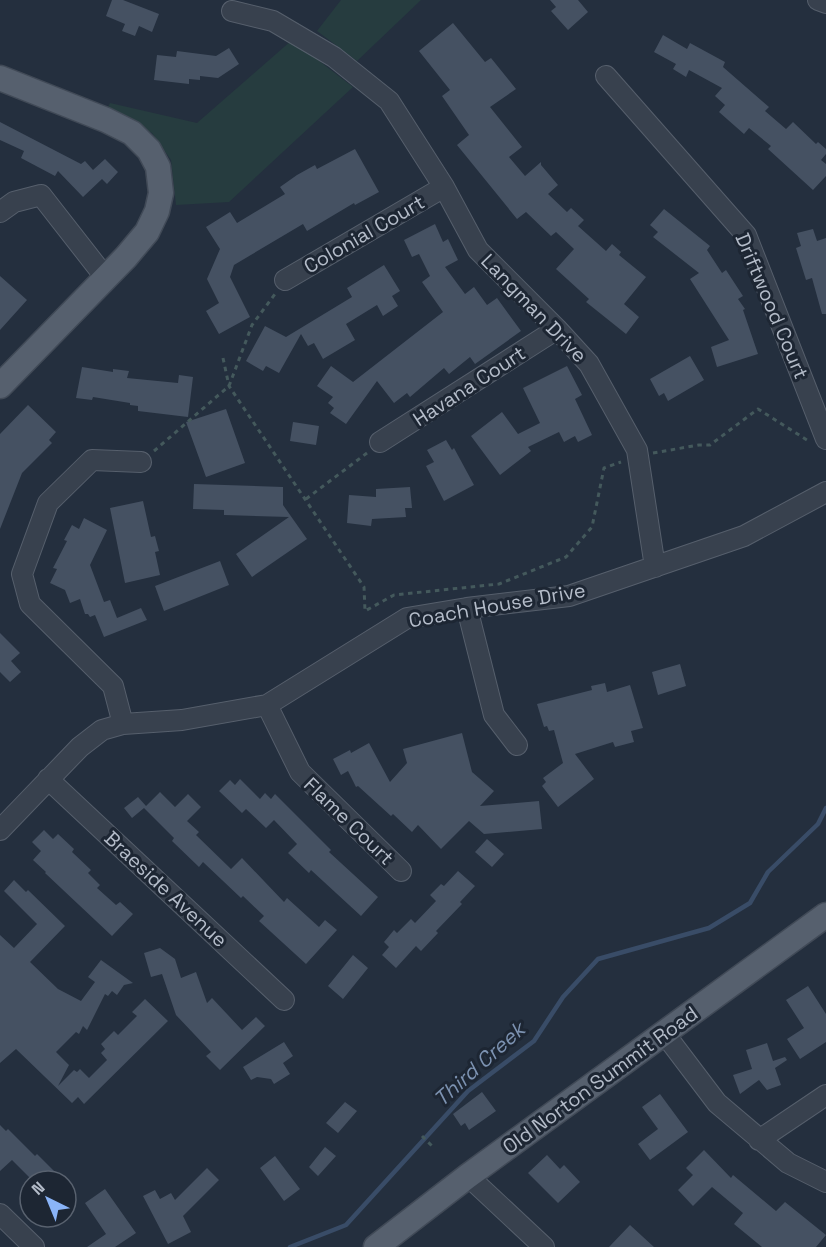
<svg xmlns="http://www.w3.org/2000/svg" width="826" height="1247" font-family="'Space Grotesk',sans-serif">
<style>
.green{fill:#263c3f}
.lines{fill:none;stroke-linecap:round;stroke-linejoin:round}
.stream{stroke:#394c67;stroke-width:4.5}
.building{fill:#455162}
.minor-casing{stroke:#565f6c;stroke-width:22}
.major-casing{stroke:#414a57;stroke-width:27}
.path{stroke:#44595c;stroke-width:3;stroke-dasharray:4.5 4.5;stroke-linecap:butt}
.minor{stroke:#38414e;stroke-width:20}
.major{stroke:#56606e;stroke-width:24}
.labels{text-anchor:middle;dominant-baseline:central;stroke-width:6;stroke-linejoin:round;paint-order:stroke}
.street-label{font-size:20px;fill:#b4bcc9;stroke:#1d2633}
.water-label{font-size:21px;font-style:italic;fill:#7c92b1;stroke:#1d2633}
</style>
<rect width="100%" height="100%" fill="#242f3e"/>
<path class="green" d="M341,0H421L357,61L317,31Z
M292,40L353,87L229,202L176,205L171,160L152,133L107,109L110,103L197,123Z"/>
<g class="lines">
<path class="stream" d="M290,1247L346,1225L468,1091L534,1041L563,997L598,959L709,928L750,903L768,872L818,824L826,808"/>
</g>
<path class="building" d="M112,0H123L159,14L152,32L139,26L135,36L122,31L125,24L106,16Z
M550,0H578L588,12L568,30L551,11L556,7Z
M453,23L485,62L491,58L516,89L490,107L522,147L509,157L525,176L541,162V165L558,185L548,194L567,212L571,208L584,220L578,226L606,251L612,244L621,252L619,255L646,277L624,304L639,317L626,334L586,302L589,299L556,269L574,249L556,232L551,236L526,212L517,219L457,145L469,135L442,96L450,90L419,51Z
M663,35L687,49L690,43L725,62L723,67L769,107L765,111L786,129L793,122L816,144L818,142L826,149V154L821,160L826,164V176L813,190L768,149L771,146L749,128L744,134L719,112L725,105L715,96L722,88L689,70L686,77L673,69L676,64L654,52Z
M229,48L239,64L218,78L200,76V80L189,79V84L154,80L157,55L176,57L177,51L216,56Z
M0,122L81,164L85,161L93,170L105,159L118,172L107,184L102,179L83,197L58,171L55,176L21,158L24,151L0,140Z
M355,149L379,192L355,205L354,203L307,231L303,224L234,265L230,277L250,317L219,334L206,311L219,303L207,279L220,249L206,227L230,212L237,223L285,194L280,187L297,175L315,165L317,169Z
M664,209L710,246L707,250L722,273L726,270L743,296L738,299L745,309L743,310L758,354L717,367L711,347L729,340L690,279L699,273L653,237L658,232L650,225Z
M435,224L443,242L448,239L458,260L445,267L465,294L474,287L487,305L497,298L521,331L475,364L470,357L449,374L444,368L410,397L407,393L394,403L377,381L346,424L330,413L334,408L328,403L333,397L317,386L331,366L353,382L443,312L422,282L430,276L419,254L412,257L404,240Z
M813,229L817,241L826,238V314H822L812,278L806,280L796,248L801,246L797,233Z
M384,265L400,291L392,296L398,306L383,316L377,305L346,324L355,340L323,359L314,343L308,346L301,334L279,373L266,366L263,371L246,361L265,326L286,337L352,297L347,288Z
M0,276L27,300L0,330Z
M690,356L704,380L668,401L664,393L659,396L650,379Z
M567,366L582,395L575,399L592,435L578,442L575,436L564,442L559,432L528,447L531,451L500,475L471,436L502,412L518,434L540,423L523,388Z
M82,367L113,372V369L129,371L127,378L178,383L179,375L193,377L188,417L138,411V406L130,405V403L93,397L92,400L76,398Z
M28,405L56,432L49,440L52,443L22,473L0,529V434Z
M226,409L245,463L206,477L186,422Z
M293,422L319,426L316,445L290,441Z
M446,440L452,450L454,448L474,485L444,501L426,466L434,462L427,450Z
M194,484L283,487V505L307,539L252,577L236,554L289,517L224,515V510L193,509Z
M410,487L412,508H405L406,517L372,519L371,526L347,523L349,495L376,497V489Z
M143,501L151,537L155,536L159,551L155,552L160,575L125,583L110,508Z
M84,518L107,530L90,565L104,602L110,600L117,618L141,608L147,620L104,637L95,615L90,617L88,614H85L80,599L70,603L65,590L50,583L57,569L53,568L67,541L64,540L72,525L79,529Z
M220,561L229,585L164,611L155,586Z
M0,633L20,653L11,661L21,672L10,682L0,672Z
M680,664L686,686L658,695L652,672Z
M605,683L607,692L630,685L643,728L631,731L634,742L615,747L613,742L575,754L594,779L558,807L542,786L546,782L543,778L563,763L554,730L549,731L547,726L544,727L537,704L592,690L591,686Z
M462,733L472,772L494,791L480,806L539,801L542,829L484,834L469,821L441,849L418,825L412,832L393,814L391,816L358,786L356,787L348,771L341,775L333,759L350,750L351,753L369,743L390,782L407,763L403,749Z
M240,779L260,799L265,793L271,799L275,794L331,850L329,852L378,897L361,916L311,870L309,873L288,853L297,844L274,820L266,828L246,809L242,813L219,791L230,780L235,785Z
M160,792L175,807L188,794L201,807L187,821L199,832L196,835L231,869L242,858L284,902L287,898L319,927L325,920L337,930L306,964L259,921L264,916L243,896L241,898L203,862L199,867L172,841L174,838L144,808L132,818L124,808L138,797L146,806Z
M44,830L53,839L58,834L74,849L72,852L91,870L88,873L100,885L97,888L116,905L120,902L133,914L112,936L45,873L46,872L33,860L41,851L32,842Z
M487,839L504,854L492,867L475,852Z
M458,871L475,886L460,902L462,904L436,931L438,933L421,951L416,946L396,968L382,955L389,947L384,942L394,930L397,933L411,919L415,923L436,901L430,895L441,884L444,886Z
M14,880L26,892L28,890L65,926L30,962L58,989L81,1001L95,982L88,977L101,960L133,983L124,985L117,995L112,991L108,996L105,994L87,1030L83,1026L79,1034L76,1032L56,1052L69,1065L58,1086L74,1070L77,1072L80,1069L89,1078L107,1060L101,1053L105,1049L101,1044L114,1031L118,1035L137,1016L132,1012L145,999L168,1021L84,1104L78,1097L72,1103L16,1049L0,1063V935L14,948L37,924L4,891Z
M160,948L175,959L181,978L196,972L207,1003L212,998L242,1030L256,1017L265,1026L220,1070L206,1056L211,1052L176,1015L162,974L151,977L144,953Z
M353,955L368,968L343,999L328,986Z
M808,986L826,1014V1042L800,1059L787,1039L804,1028L786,1000Z
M284,1042L293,1056L283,1063L290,1074L274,1084L271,1079L257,1077L251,1080L243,1067Z
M767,1043L773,1061L785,1057L787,1060L775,1068L781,1085L767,1090L759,1080L740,1094L733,1075L752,1069L746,1050Z
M482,1092L496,1111L469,1130L465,1123L461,1126L453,1114Z
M660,1094L688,1132L650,1160L638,1144L658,1129L642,1107Z
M345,1102L357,1111L338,1133L326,1123Z
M0,1125L6,1131L8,1129L35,1156L37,1154L64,1181H33L12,1160L0,1171Z
M325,1147L336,1156L318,1176L309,1167Z
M704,1150L731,1178L733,1175L776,1211L785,1202L826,1235L816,1247H762L734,1224L743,1213L712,1187L693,1206L678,1190L693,1175L686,1168Z
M547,1155L560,1169L564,1165L580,1182L558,1203L528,1173Z
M275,1156L300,1189L284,1201L260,1168Z
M207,1168L219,1180L183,1216L191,1232L168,1244L143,1196L155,1190L160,1199L171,1193L175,1200Z
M105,1189L136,1233L115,1247H87L106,1234L85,1203Z
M630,1225L654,1247H609Z"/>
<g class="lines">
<defs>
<path id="minor" d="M818,0L826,3
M232,11L273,21L334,57L389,101L444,187L478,250L557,329L589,364L637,450L655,567
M606,76L746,235L826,439
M0,212L14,202L41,195L105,277
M285,280L444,187
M380,442L557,329
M467,608L494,715L517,745
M267,705L300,772L401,871
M123,724L113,686L30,604L22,574L48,503L92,460L141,462
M48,779L284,1000
M0,830L80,747L102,730L123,724L182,720L267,705L407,618L467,608L569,596L744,536L826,492
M664,1033L717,1103L788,1163L826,1182
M759,1140L826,1095
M468,1176L544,1247
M0,1214L34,1247"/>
<path id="major" d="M0,78L106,120L132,133L149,150L158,167L161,193L157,211L147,232L126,257L0,386
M376,1247L468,1176L826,915"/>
</defs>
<use href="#minor" class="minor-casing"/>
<use href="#major" class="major-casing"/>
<path class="path" d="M223,358L229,386L364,587L365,611L394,595L499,584L566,557L592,527L604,468L621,462
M154,451L229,386L252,325L275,294
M653,453L699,445H710L758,409L807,440
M306,499L367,453
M422,1136L434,1148"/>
<use href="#minor" class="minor"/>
<use href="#major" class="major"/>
</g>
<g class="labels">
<g class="street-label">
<text transform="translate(364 234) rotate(-30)">Colonial Court</text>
<text transform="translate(772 306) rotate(67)">Driftwood Court</text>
<text transform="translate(534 308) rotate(46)">Langman Drive</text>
<text transform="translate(469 386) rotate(-33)">Havana Court</text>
<text transform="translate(497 605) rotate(-10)">Coach House Drive</text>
<text transform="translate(349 821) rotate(44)">Flame Court</text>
<text transform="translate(166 889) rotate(43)">Braeside Avenue</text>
<text transform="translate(600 1080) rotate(-36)">Old Norton Summit Road</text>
</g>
<g class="water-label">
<text transform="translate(479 1064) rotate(-42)">Third Creek</text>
</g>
</g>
<g transform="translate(48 1199) rotate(317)"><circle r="28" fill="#1d2633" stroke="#59626f" stroke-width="1.5"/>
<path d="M0-4.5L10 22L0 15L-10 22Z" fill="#8ab4f8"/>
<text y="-9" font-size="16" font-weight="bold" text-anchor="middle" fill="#b4bcc9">N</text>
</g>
</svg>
